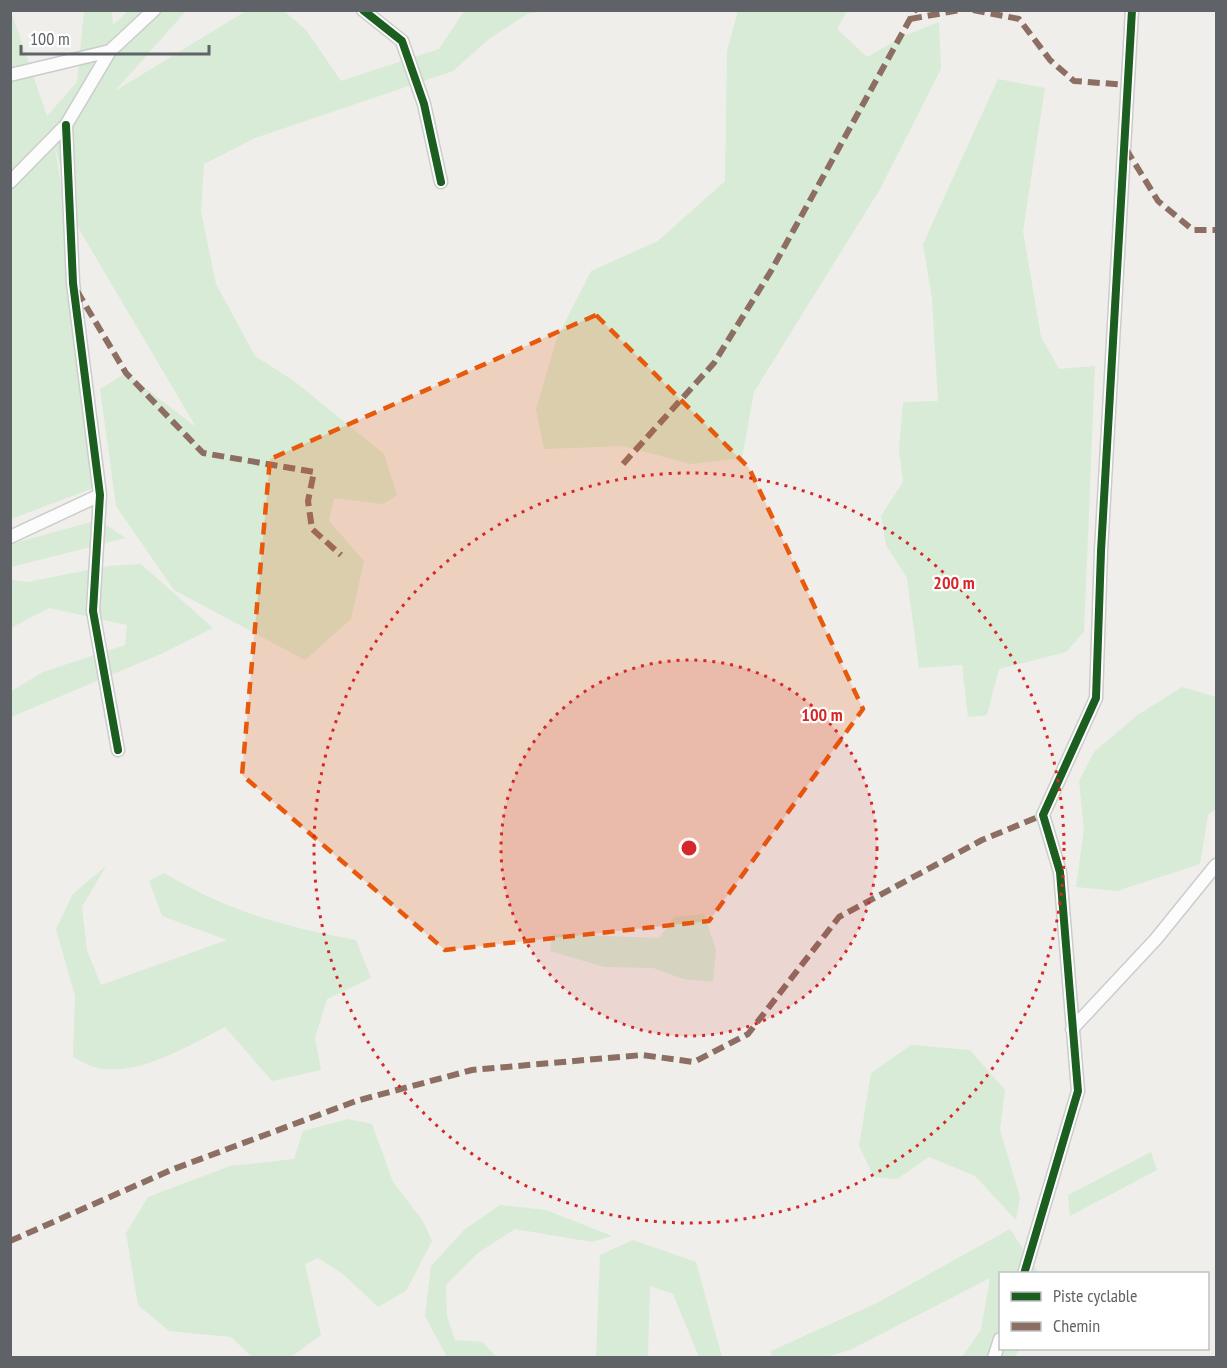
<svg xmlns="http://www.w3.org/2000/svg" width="1227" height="1368" font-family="'PT Sans Narrow',sans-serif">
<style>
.green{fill:#d8ebd6}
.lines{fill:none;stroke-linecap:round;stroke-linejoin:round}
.street-casing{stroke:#cbcccc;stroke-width:15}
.street{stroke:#fdfcfc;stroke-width:12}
.quiet{stroke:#8d6e63;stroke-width:6;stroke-dasharray:12 6;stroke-linecap:butt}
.cycleway-casing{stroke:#fff;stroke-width:11}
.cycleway{stroke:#1b5e20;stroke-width:8}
.marked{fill:#e8590c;fill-opacity:0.2;stroke:#e8590c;stroke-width:4.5;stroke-dasharray:12 8;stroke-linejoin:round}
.ring{fill:none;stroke:#d62828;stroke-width:3;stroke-dasharray:3 6}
.centre{fill:#d62828;stroke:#fff;stroke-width:3}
.ring-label{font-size:18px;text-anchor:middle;font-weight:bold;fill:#d62828;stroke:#fff;stroke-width:4.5;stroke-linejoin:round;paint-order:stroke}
</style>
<rect width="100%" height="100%" fill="#efeeea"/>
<path class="green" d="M11,11L47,116L77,82L84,11H112L113,25L128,11H186L115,91L246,11H284L306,30L341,81L439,49L464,11H548L527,14L489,39L453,71L255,138L204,164L201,211L216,284L255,356L294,381L384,454L397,495L383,504L334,498L329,521L364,561L351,619L305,660L174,590L116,506L100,389L126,373L196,427L79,229L55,148L71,247L99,486L11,519Z
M738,11H847L837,29L867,57L904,36L939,22L941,69L880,189L754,392L742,458L691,464L623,446L544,449L536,409L557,338L591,271L658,241L725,181L727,51Z
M998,79L1045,88L1023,231L1041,337L1059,369L1095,366L1084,632L1066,652L999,669L987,715L968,717L962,665L919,668L907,578L886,545L881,516L903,482L899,450L903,402L938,401L932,299L923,244Z
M98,520L126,538L11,567V544Z
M141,564L213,628L161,654L11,717L10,692L43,672L125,645L127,625L49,608L11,628V580L27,582L109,566Z
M1182,687L1216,697V809L1208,815L1200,864L1117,891L1076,887L1084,829L1079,781L1094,752L1136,716Z
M106,866L82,907L87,950L101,985L227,940L162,916L149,881L164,873C228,911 284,927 356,940L371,978L327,999L315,1038L321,1070L272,1081L225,1027C189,1045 136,1079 94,1067C87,1065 79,1060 73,1057L75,996L56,929L73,894Z
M704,914L716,950L713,982L683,979L653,968L604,967L550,951L553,934L659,938L674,917Z
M911,1045L970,1050L1005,1090L1000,1130L1020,1197L1016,1220L975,1176L929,1157L897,1179L874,1177L859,1146L871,1073Z
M348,1119L372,1124L393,1182L423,1221L432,1241L406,1291L378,1307L343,1274L318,1258L305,1264L321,1335L291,1357H252L231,1337L169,1331L138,1305L126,1233L148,1197L230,1166L294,1159L303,1131Z
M1151,1152L1157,1170L1070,1216L1068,1195Z
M500,1205L546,1210L612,1236L592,1242L515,1229L478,1253L446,1285L447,1316L455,1340L483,1342L496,1357H447L425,1316L431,1266L464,1230Z
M1010,1229L1039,1273L1000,1274V1348L1019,1349L1015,1357H962L981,1330L990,1278L850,1350L826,1357L771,1358V1351L877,1303Z
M633,1240L696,1262L722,1357H699L673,1294L650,1286L648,1357H596L600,1255Z"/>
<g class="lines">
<defs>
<path id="street" d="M363,10L402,41L424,104L441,182
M10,75L110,51
M66,125L73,283L100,495L93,611L118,750
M10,182L66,125L110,51L154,10
M10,537L100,495
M1072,1029L1156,939L1216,865
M1024,1274L1078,1091L1060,872L1043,815L1096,698L1101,551L1132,10
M994,1358L1000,1339"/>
</defs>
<use href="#street" class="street-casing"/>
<use href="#street" class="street"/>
<path class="quiet" d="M973,10L1019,19L1050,60L1074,81L1128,85
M910,19L960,10
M1126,149L1158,201L1193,230H1216
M77,291L126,373L203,453L314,472L308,501L312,529L341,555
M623,464L714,363L771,271L915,10
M10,1241L171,1170L356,1101L472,1070L642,1055L694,1062L748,1034L839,917L982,840L1043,815"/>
<defs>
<path id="cycleway" d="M363,10L402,41L424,104L441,182
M66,125L73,283L100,495L93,611L118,750
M1024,1274L1078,1091L1060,872L1043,815L1096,698L1101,551L1132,10"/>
</defs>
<use href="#cycleway" class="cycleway-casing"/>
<use href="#cycleway" class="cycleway"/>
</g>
<path class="marked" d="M596,315L749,468L863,709L709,921L445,950L242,775L270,459Z"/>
<circle cx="689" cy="848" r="188" fill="#d62828" fill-opacity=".12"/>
<g class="ring">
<circle cx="689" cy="848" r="188"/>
<circle cx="689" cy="848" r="375"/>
</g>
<circle cx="689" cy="848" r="9" class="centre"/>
<g class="ring-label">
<text x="954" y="589">200 m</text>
<text x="822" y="721">100 m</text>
</g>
<rect width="1227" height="1368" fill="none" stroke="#5f6368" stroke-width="24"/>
<rect x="999" y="1272" width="210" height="78" fill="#ffffff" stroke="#bfc1c3" stroke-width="1.5"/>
<rect x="1011" y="1292" width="30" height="9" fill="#1b5e20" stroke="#bfc1c3" stroke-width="1.5"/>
<text x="1053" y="1302" font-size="18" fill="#5f6368">Piste cyclable</text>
<rect x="1011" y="1322" width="30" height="9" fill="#8d6e63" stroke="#bfc1c3" stroke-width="1.5"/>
<text x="1053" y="1332" font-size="18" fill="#5f6368">Chemin</text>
<path d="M21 45v9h188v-9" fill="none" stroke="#5f6368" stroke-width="3"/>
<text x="30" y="45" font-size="18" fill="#5f6368" stroke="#ffffff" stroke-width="4.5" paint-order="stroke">100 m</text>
</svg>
